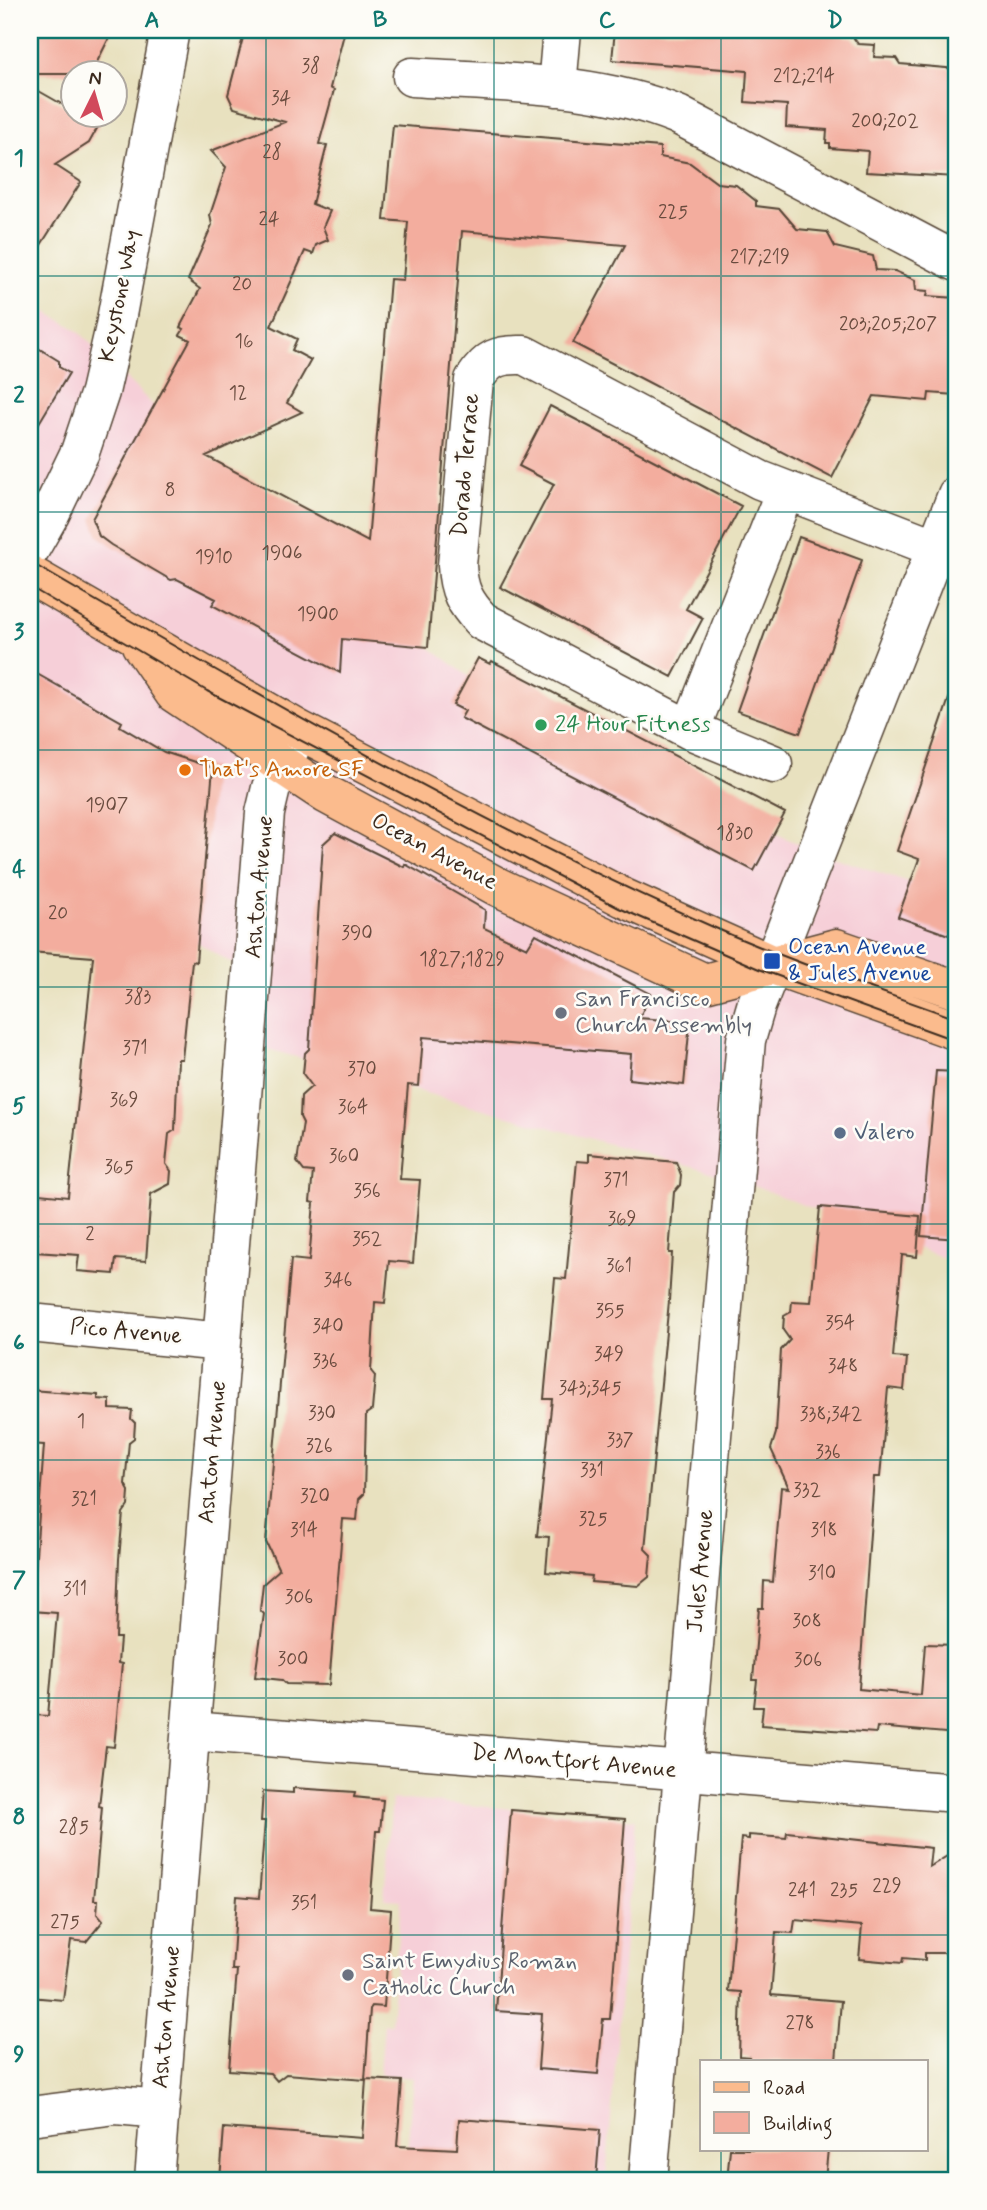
<svg xmlns="http://www.w3.org/2000/svg" width="987" height="2210" font-family="Mynerve,sans-serif">
<style>
.built{fill:#f6cfd8}
.building{fill:#f3ad9e}
.lines{fill:none;stroke-linecap:round;stroke-linejoin:round}
.minor-casing{stroke:#554536;stroke-width:41}
.major-casing{stroke:#554536;stroke-width:41}
.minor{stroke:#fff;stroke-width:38}
.major{stroke:#fbbb8d;stroke-width:38}
.tram{stroke:#3b2a1e;stroke-width:2}
.grid{fill:none;stroke:#0f766e;stroke-width:2;stroke-opacity:0.55}
.leisure-dot{fill:#2e9e5b;stroke:#fdfcf7;stroke-width:2.5}
.food-dot{fill:#e8710a;stroke:#fdfcf7;stroke-width:2.5}
.transit-dot{fill:#1a4fb4;stroke:#fdfcf7;stroke-width:2.5}
.worship-dot{fill:#6b7280;stroke:#fdfcf7;stroke-width:2.5}
.service-dot{fill:#5c6f8a;stroke:#fdfcf7;stroke-width:2.5}
.labels{text-anchor:middle;dominant-baseline:central;stroke-width:5;stroke-linejoin:round;paint-order:stroke}
.number-label{font-size:19px;fill:#694b3e}
.street-label{font-size:23px;fill:#3b2a1e;stroke:#fdfcf7}
.leisure-label{font-size:23px;fill:#27864d;stroke:#fdfcf7;text-anchor:start}
.food-label{font-size:23px;fill:#c56008;stroke:#fdfcf7;text-anchor:start}
.transit-label{font-size:23px;fill:#164399;stroke:#fdfcf7;text-anchor:start}
.worship-label{font-size:23px;fill:#5b616d;stroke:#fdfcf7;text-anchor:start}
.service-label{font-size:23px;fill:#4e5e75;stroke:#fdfcf7;text-anchor:start}
.neatline{fill:none;stroke:#0f766e;stroke-width:2.5}
.grid-label{font-size:23px;text-anchor:middle;font-weight:bold;fill:#0f766e}
</style>
<rect width="100%" height="100%" fill="#fdfcf7"/>
<filter id="ink" filterUnits="userSpaceOnUse"><feTurbulence type="fractalNoise" baseFrequency=".0143" numOctaves="2"/><feDisplacementMap in="SourceGraphic" scale="14" xChannelSelector="R" yChannelSelector="G"/><feConvolveMatrix kernelMatrix="1 2 1 2 8 2 1 2 1" color-interpolation-filters="sRGB"/></filter>
<filter id="wash" filterUnits="userSpaceOnUse"><feTurbulence type="fractalNoise" baseFrequency=".00686" numOctaves="4" result="noise"/><feDisplacementMap in="SourceGraphic" scale="28" xChannelSelector="R" yChannelSelector="G"/><feGaussianBlur stdDeviation="1.57" result="paint"/><feColorMatrix in="noise" values="0 0 0 0 0 0 0 0 0 0 0 0 0 0 0 0 0 1.4 0 .05"/><feComposite in="paint" operator="in"/></filter>
<g filter="url(#wash)">
<rect width="100%" height="100%" fill="#e8e1bf"/>
<path class="built" d="M30,302L76,329L305,555L537,727L817,852L957,898V1263L735,1179L246,1043L251,975L30,840Z
M392,1799L635,1819L606,2180H405L413,2078L380,2075L384,2024H391L401,1900L384,1899Z"/>
<g id="blocks">
<path class="building" d="M30,30H113L91,74H30Z
M245,30H329L344,34L330,88L334,90L319,144L327,145L312,204L330,211L323,227L328,240L316,245L313,254L305,251L271,326L297,339L292,350L311,360L287,403L302,412L206,456L368,542L390,279L403,280L408,222L384,220L393,125L660,147V157L690,163L717,183L736,185L756,201V206L780,209L797,229L827,232L835,247L873,256L876,270L895,271L915,280L916,290L928,291L927,296L957,298L956,395L929,393L928,401L874,396L832,478L573,343L625,245L462,231L428,647L342,639L340,673L212,605L216,599L177,579L171,580L111,545L99,536L92,519L190,340L180,335L184,329L180,327L200,289L188,280L212,225L210,215L226,167L211,151L285,122L234,108L228,95Z
M615,30H834V35L853,37L858,44L875,45L874,57L896,58L900,64L957,69V177L866,172L868,151L830,148V143H826L827,130L786,127L787,105L745,102L747,71L612,60Z
M30,86L74,111V116H82L99,125L89,143L55,165L81,182L30,262Z
M30,343L59,361V367L69,373L30,438Z
M550,406L741,506L686,609L703,618L672,677L500,587L554,484L519,466Z
M799,537L862,560L800,733L737,711Z
M478,658L490,664L492,661L785,813L754,871L461,718L465,711L453,705Z
M30,670L122,722L120,726L164,752L213,768L196,962L192,961L182,1059H178L175,1130L169,1134L166,1164L171,1171L170,1184L151,1194L146,1261L116,1259L114,1274L77,1271L79,1255L35,1252L37,1233H30V1193L68,1197L93,957L30,952Z
M953,687L957,688V938L898,917L919,859L897,851Z
M335,833L404,867L405,864L485,910L484,928L527,948L536,934L651,994L639,1018L690,1022L684,1085L629,1079L631,1054L423,1037L419,1086L408,1085L400,1179L420,1180L413,1263L389,1261L385,1303L375,1302L371,1371L375,1376L372,1410L366,1414L364,1494L359,1499L357,1520L343,1519L329,1685L286,1684L282,1680L255,1677L264,1614L260,1610L263,1584L279,1570L266,1542L291,1259L309,1261L314,1203L310,1202L313,1172L304,1171L297,1162L303,1123L300,1117L301,1096L312,1086L303,1074L305,1053L309,1049L323,844Z
M936,1071L957,1072V1239L921,1236Z
M589,1154L676,1162L681,1175L680,1185L674,1192L669,1253H672L669,1301L645,1549L651,1555L649,1577L638,1586L591,1582L592,1576L546,1572L549,1537L537,1536L552,1399H544L555,1278L566,1279L577,1161L589,1162Z
M820,1207L920,1216L917,1257L902,1255L893,1357L907,1358L904,1390L888,1388L880,1477H874L859,1689L921,1695L925,1644L957,1645V1734L877,1727L876,1733L761,1725L763,1707H754L757,1680H753L759,1608H763L764,1581L773,1582L781,1487L789,1488L771,1449L776,1433L781,1350L790,1340L783,1330L784,1316L791,1312L792,1301L811,1302Z
M30,1390L98,1395V1399L110,1400V1409L132,1410L131,1419L135,1423L134,1438L129,1442L125,1484L129,1491L128,1506L123,1513L119,1559L116,1638H120L118,1663L122,1664L114,1747L106,1746L99,1806L102,1807L94,1900H98L97,1914L103,1921L86,1942L71,1940L63,2000L30,1997V1761L34,1715L48,1716L57,1613L32,1611L44,1445L30,1444Z
M293,1788L355,1792L354,1797L383,1800L380,1831H376L370,1908L391,1910L384,2007L372,2006L370,2009L365,2080L286,2074L277,2081L270,2073L229,2070L237,1970H232L237,1896L259,1898L265,1821H261L263,1791L293,1793Z
M511,1810L625,1819L610,2019H603L598,2074L538,2069L542,2014L496,2011Z
M787,1832L931,1848L929,1867L957,1850V1953H925V1960L903,1958L902,1963L859,1959L862,1926L795,1920L793,1933L776,1932L771,1995L841,2001L836,2061H748L749,2057L739,2056L741,1992L728,1991L741,1838L749,1839V1835L786,1838Z
M366,2079L402,2081L397,2146L457,2149L459,2119L600,2130L596,2180H220L224,2128L362,2138Z
M730,2149H828L825,2180H727Z"/>
</g>
</g>
<g filter="url(#ink)">
<use href="#blocks" fill-opacity="0" stroke="#554536" stroke-width="2"/>
<g class="lines">
<defs>
<path id="minor" d="M412,77C501,83 595,81 678,115L957,262
M557,87L562,30
M30,549L50,514L80,452L100,392L114,331L170,30
M690,730L785,491
M773,764L690,730L482,621C465,603 458,590 457,565L474,380C488,358 498,354 524,355L760,480L936,548
M30,1323L222,1342
M191,1731L957,1793
M30,2116L116,2105L160,2109
M154,2180L265,813L271,788L297,734
M648,2180L746,1040L756,1006L957,495"/>
<path id="major" d="M30,575L299,730L624,898L773,965L957,1031
M141,645L174,693L326,794L498,887L705,983L836,948L957,990"/>
</defs>
<use href="#minor" class="minor-casing"/>
<use href="#major" class="major-casing"/>
<use href="#minor" class="minor"/>
<use href="#major" class="major"/>
<path class="tram" d="M30,562C253,693 482,826 720,930C797,964 878,990 957,1019
M30,587L207,691L619,908L759,969L957,1041"/>
</g>
</g>
<path class="grid" d="M266,30V2180M494,30V2180M721,30V2061M30,276H957M30,512H957M30,750H957M30,987H957M30,1224H957M30,1460H957M30,1698H957M30,1935H957M721,2149V2180"/>
<circle class="leisure-dot" cx="541" cy="725" r="7"/>
<circle class="food-dot" cx="185" cy="770" r="7"/>
<rect class="transit-dot" x="763" y="952" width="18" height="18" rx="3.5"/>
<g class="worship-dot">
<circle cx="561" cy="1013" r="7"/>
<circle cx="348" cy="1975" r="7"/>
</g>
<circle class="service-dot" cx="840" cy="1133" r="7"/>
<g class="labels">
<g class="number-label">
<text x="311" y="66">38</text>
<text x="804" y="76">212;214</text>
<text x="281" y="98">34</text>
<text x="885" y="121">200;202</text>
<text x="272" y="152">28</text>
<text x="673" y="212">225</text>
<text x="269" y="219">24</text>
<text x="760" y="257">217;219</text>
<text x="242" y="284">20</text>
<text x="888" y="324">203;205;207</text>
<text x="244" y="341">16</text>
<text x="238" y="393">12</text>
<text x="170" y="490">8</text>
<text x="282" y="553">1906</text>
<text x="214" y="557">1910</text>
<text x="318" y="614">1900</text>
<text x="107" y="805">1907</text>
<text x="735" y="833">1830</text>
<text x="58" y="913">20</text>
<text x="357" y="933">390</text>
<text x="462" y="959">1827;1829</text>
<text x="138" y="997">383</text>
<text x="135" y="1048">371</text>
<text x="362" y="1069">370</text>
<text x="124" y="1100">369</text>
<text x="353" y="1107">364</text>
<text x="344" y="1156">360</text>
<text x="119" y="1167">365</text>
<text x="616" y="1180">371</text>
<text x="367" y="1191">356</text>
<text x="622" y="1219">369</text>
<text x="90" y="1234">2</text>
<text x="367" y="1239">352</text>
<text x="619" y="1266">361</text>
<text x="338" y="1280">346</text>
<text x="610" y="1311">355</text>
<text x="840" y="1323">354</text>
<text x="328" y="1326">340</text>
<text x="609" y="1354">349</text>
<text x="325" y="1361">336</text>
<text x="843" y="1366">348</text>
<text x="590" y="1388">343;345</text>
<text x="322" y="1413">330</text>
<text x="831" y="1414">338;342</text>
<text x="81" y="1421">1</text>
<text x="620" y="1440">337</text>
<text x="319" y="1446">326</text>
<text x="828" y="1452">336</text>
<text x="592" y="1470">331</text>
<text x="807" y="1490">332</text>
<text x="315" y="1496">320</text>
<text x="84" y="1499">321</text>
<text x="593" y="1519">325</text>
<text x="304" y="1530">314</text>
<text x="824" y="1530">318</text>
<text x="822" y="1573">310</text>
<text x="75" y="1589">311</text>
<text x="299" y="1597">306</text>
<text x="807" y="1621">308</text>
<text x="293" y="1659">300</text>
<text x="808" y="1660">306</text>
<text x="74" y="1827">285</text>
<text x="887" y="1886">229</text>
<text x="802" y="1890">241</text>
<text x="844" y="1890">235</text>
<text x="304" y="1903">351</text>
<text x="65" y="1922">275</text>
<text x="800" y="2023">278</text>
</g>
<g class="street-label">
<text transform="translate(120 296) rotate(-79)">Keystone Way</text>
<text transform="translate(466 465) rotate(-85)">Dorado Terrace</text>
<text transform="translate(434 852) rotate(28)">Ocean Avenue</text>
<text transform="translate(260 887) rotate(-85)">Ashton Avenue</text>
<text transform="translate(126 1332) rotate(5)">Pico Avenue</text>
<text transform="translate(213 1452) rotate(-85)">Ashton Avenue</text>
<text transform="translate(701 1571) rotate(-85)">Jules Avenue</text>
<text transform="translate(574 1762) rotate(5)">De Montfort Avenue</text>
<text transform="translate(167 2017) rotate(-85)">Ashton Avenue</text>
</g>
<g class="leisure-label">
<text x="555" y="725">24 Hour Fitness</text>
</g>
<g class="food-label">
<text x="199" y="770">That's Amore SF</text>
</g>
<g class="transit-label">
<text x="788" y="948">Ocean Avenue<tspan x="788" dy="26">&amp; Jules Avenue</tspan></text>
</g>
<g class="worship-label">
<text x="575" y="1000">San Francisco<tspan x="575" dy="26">Church Assembly</tspan></text>
<text x="362" y="1962">Saint Emydius Roman<tspan x="362" dy="26">Catholic Church</tspan></text>
</g>
<g class="service-label">
<text x="854" y="1133">Valero</text>
</g>
</g>
<rect width="987" height="2210" fill="none" stroke="#fdfcf7" stroke-width="77"/>
<rect x="700" y="2060" width="228" height="91" fill="#fdfcf7" stroke="#afa8a0" stroke-width="2"/>
<rect x="714" y="2082" width="35" height="10" fill="#fbbb8d" stroke="#afa8a0" stroke-width="2"/>
<text x="763" y="2094" font-size="21" fill="#3b2a1e">Road</text>
<rect x="714" y="2112" width="35" height="21" fill="#f3ad9e" stroke="#afa8a0" stroke-width="2"/>
<text x="763" y="2130" font-size="21" fill="#3b2a1e">Building</text>
<g transform="translate(94 94) rotate(5)"><circle r="33" fill="#fdfcf7" stroke="#afa8a0" stroke-width="2"/>
<path d="M0-5L12 26L0 18L-12 26Z" fill="#d1495b"/>
<text y="-10" font-size="19" font-weight="bold" text-anchor="middle" fill="#3b2a1e">N</text>
</g>
<rect x="38" y="38" width="910" height="2134" class="neatline"/>
<g class="grid-label">
<text x="152" y="27">A</text>
<text x="380" y="27">B</text>
<text x="607" y="27">C</text>
<text x="835" y="27">D</text>
<text x="19" y="165">1</text>
<text x="19" y="402">2</text>
<text x="19" y="639">3</text>
<text x="19" y="876">4</text>
<text x="19" y="1113">5</text>
<text x="19" y="1350">6</text>
<text x="19" y="1587">7</text>
<text x="19" y="1824">8</text>
<text x="19" y="2061">9</text>
</g>
</svg>
